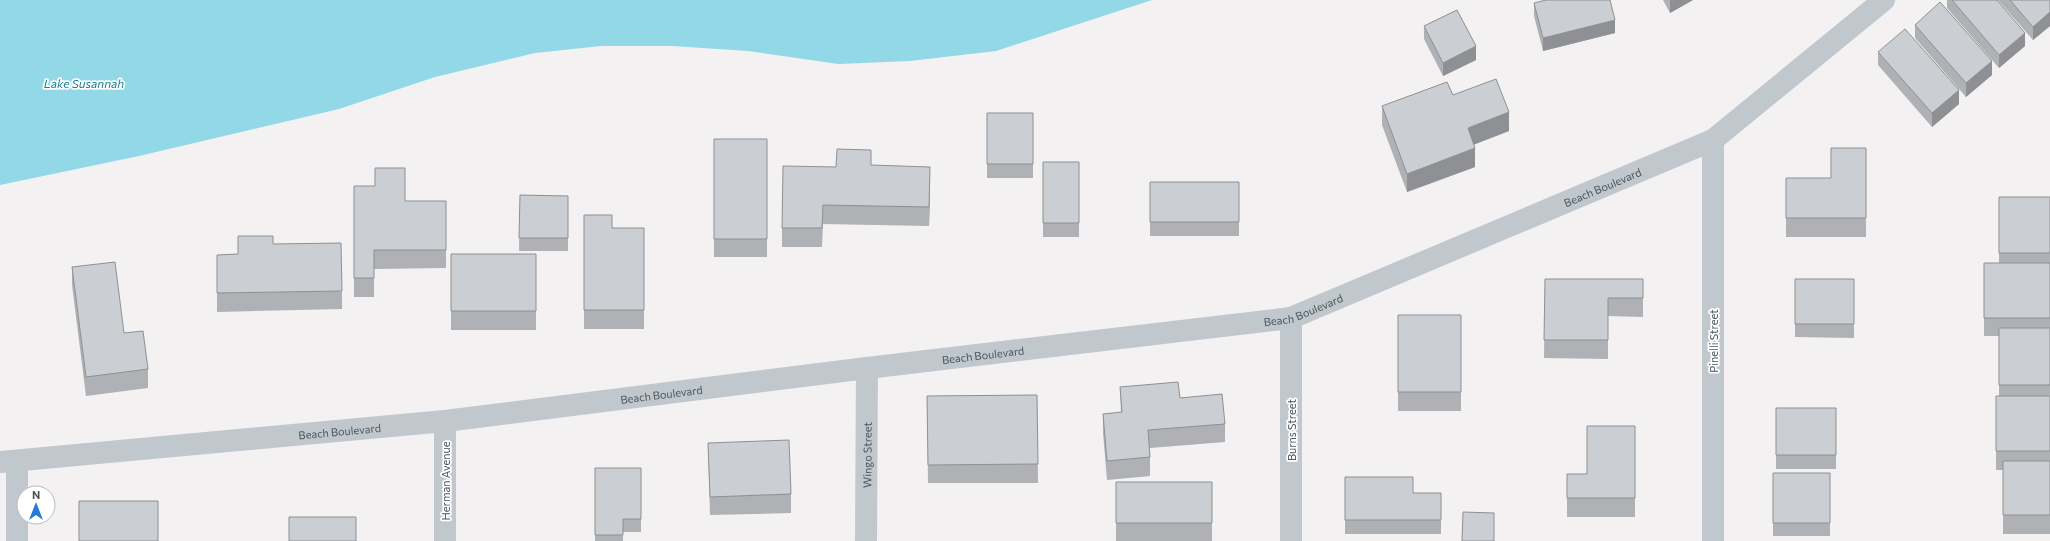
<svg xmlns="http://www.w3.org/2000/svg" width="2050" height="541" font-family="Commissioner,sans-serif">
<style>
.water{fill:#93d8e7}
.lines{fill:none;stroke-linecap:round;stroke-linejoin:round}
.minor{stroke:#c0c8ce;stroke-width:22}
.wall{fill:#afb1b5}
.shaded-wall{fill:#8e9094}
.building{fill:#cbced3;stroke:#8e9094}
.labels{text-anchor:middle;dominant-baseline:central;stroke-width:3.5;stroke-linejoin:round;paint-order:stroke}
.street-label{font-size:11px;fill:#4a555d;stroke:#fff}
.water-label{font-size:12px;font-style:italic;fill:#167e95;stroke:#fff}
</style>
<rect width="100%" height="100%" fill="#f3f1f1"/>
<path class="water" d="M0,0H1152L996,51L910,61L838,64L748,51L672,46H601L535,53L435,77L339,109L139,156L0,185Z"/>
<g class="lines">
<g class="minor">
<path d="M445,421V541"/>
<path d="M17,461V541"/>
<path id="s1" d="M0,462L445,421L867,368L1291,318L1713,140L1884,0"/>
<path id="s2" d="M866,541L867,368"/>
<path d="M1291,541V318"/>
<path d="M1713,541V140"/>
</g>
</g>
<path class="wall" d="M1663,0H1693L1670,13Z
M1947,0H1997L2025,46L1999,68L1947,8Z
M1998,0H2050V26L2033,40Z
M1534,3L1615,33L1543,51L1534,16Z
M1915,25L1992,75L1966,97L1915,38Z
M1424,26L1476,60L1443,76L1424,39Z
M1878,52L1959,104L1932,127L1878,65Z
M1382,106L1509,131L1474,144L1475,167L1407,192L1382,125Z
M987,113H1033V178H987Z
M714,139H767V257H714Z
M1866,148V237H1786V178H1831Z
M1043,162H1079V237H1043Z
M871,165L930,185L929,226L823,224L822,247H782V228L836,167Z
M375,168L405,201H446V268L374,269V297H354V186H375Z
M1150,182H1239V236H1150Z
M520,195L568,196V251H519Z
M1999,197H2050V534H2003V470H1996V396H1999V336H1984V263H1999Z
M584,215L612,228H644V329H584Z
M238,236L273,244L342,291V309L217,312V255L238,254Z
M451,254H536V330H451Z
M72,267L124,333L148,369V388L86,396L72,285Z
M1545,279H1643V317L1608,316V359L1544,358Z
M1795,279H1854V338L1795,337Z
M1398,315H1461V411H1398Z
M1120,387L1180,398L1225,424V442L1150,448V476L1107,480L1103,433V414L1121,412Z
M1037,395L1038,483H928L927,396Z
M1776,408H1836V469H1776Z
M1635,426V517H1567V474H1587Z
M708,443L791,494V513L710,515Z
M595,468H641V532H623V541H595Z
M1773,473H1830V536H1773Z
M1345,477L1413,493H1441V534H1345Z
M1116,482H1212V541H1116Z"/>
<path class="shaded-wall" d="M1670,0H1693L1670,13Z
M2050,12V26L2033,40V27Z
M1615,20V33L1543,51V38Z
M2025,33V46L1999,68V55Z
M1476,46V60L1443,76V63Z
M1992,61V75L1966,97V83Z
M1959,90V104L1932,127V113Z
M1509,112V131L1468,147V128Z
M1475,148V167L1407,192V174Z
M930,167V185L929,226V207Z"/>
<path class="building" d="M1546,0H1610L1615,20L1543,38L1534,3Z
M1952,0H1997L2025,33L1999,55Z
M2010,0H2050V12L2033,27Z
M1940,2L1992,61L1966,83L1915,25Z
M1457,10L1476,46L1443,63L1424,26Z
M1905,29L1959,90L1932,113L1878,52Z
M1496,79L1509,112L1468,128L1475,148L1407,174L1382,106L1447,82L1453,95Z
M987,113H1033V164H987Z
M714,139H767V239H714Z
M1831,148H1866V218H1786V178H1831Z
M837,149L871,150V165L930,167L929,207L823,205L822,228H782L783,166L836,167Z
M1043,162H1079V223H1043Z
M375,168H405V201H446V250H374V278H354V186H375Z
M1150,182H1239V222H1150Z
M520,195L568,196V238H519Z
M1999,197H2050V253H1999Z
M584,215H612V228H644V310H584Z
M238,236H273V244L341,243L342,291L217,293V255L238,254Z
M451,254H536V311H451Z
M115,262L124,333L143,331L148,369L86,377L72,267Z
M1984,263H2050V318H1984Z
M1545,279H1643V298H1608V340H1544Z
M1795,279H1854V324H1795Z
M1398,315H1461V392H1398Z
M1999,328H2050V385H1999Z
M1178,382L1180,398L1222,394L1225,424L1148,430L1150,457L1107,461L1103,414L1122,412L1120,387Z
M1037,395L1038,464L928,465L927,396Z
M1996,396H2050V451H1996Z
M1776,408H1836V455H1776Z
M1587,426H1635V498H1567V474H1587Z
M789,440L791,494L710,497L708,443Z
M2003,461H2050V515H2003Z
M595,468H641V519H623V535H595Z
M1773,473H1830V523H1773Z
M1345,477H1413V493H1441V520H1345Z
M1116,482H1212V523H1116Z
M79,501H158V541H79Z
M1463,512L1494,513V541H1462Z
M289,517H356V541H289Z"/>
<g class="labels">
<g class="street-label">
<text stroke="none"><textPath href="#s1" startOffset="1637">Beach Boulevard</textPath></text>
<text stroke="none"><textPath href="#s1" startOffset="1313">Beach Boulevard</textPath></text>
<text transform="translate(1713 341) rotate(-90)">Pinelli Street</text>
<text stroke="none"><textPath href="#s1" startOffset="989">Beach Boulevard</textPath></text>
<text stroke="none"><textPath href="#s1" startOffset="665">Beach Boulevard</textPath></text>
<text transform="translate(1291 430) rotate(-90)">Burns Street</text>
<text stroke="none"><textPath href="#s1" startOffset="341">Beach Boulevard</textPath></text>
<text stroke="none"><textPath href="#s2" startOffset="86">Wingo Street</textPath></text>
<text transform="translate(445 481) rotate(-90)">Herman Avenue</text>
</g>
<g class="water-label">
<text x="84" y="83">Lake Susannah</text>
</g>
</g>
<g transform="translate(36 505)"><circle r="19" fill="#ffffff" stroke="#b7bbbe"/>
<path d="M0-3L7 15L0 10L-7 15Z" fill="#2679d8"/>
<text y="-6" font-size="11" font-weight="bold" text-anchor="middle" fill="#4a555d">N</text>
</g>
</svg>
